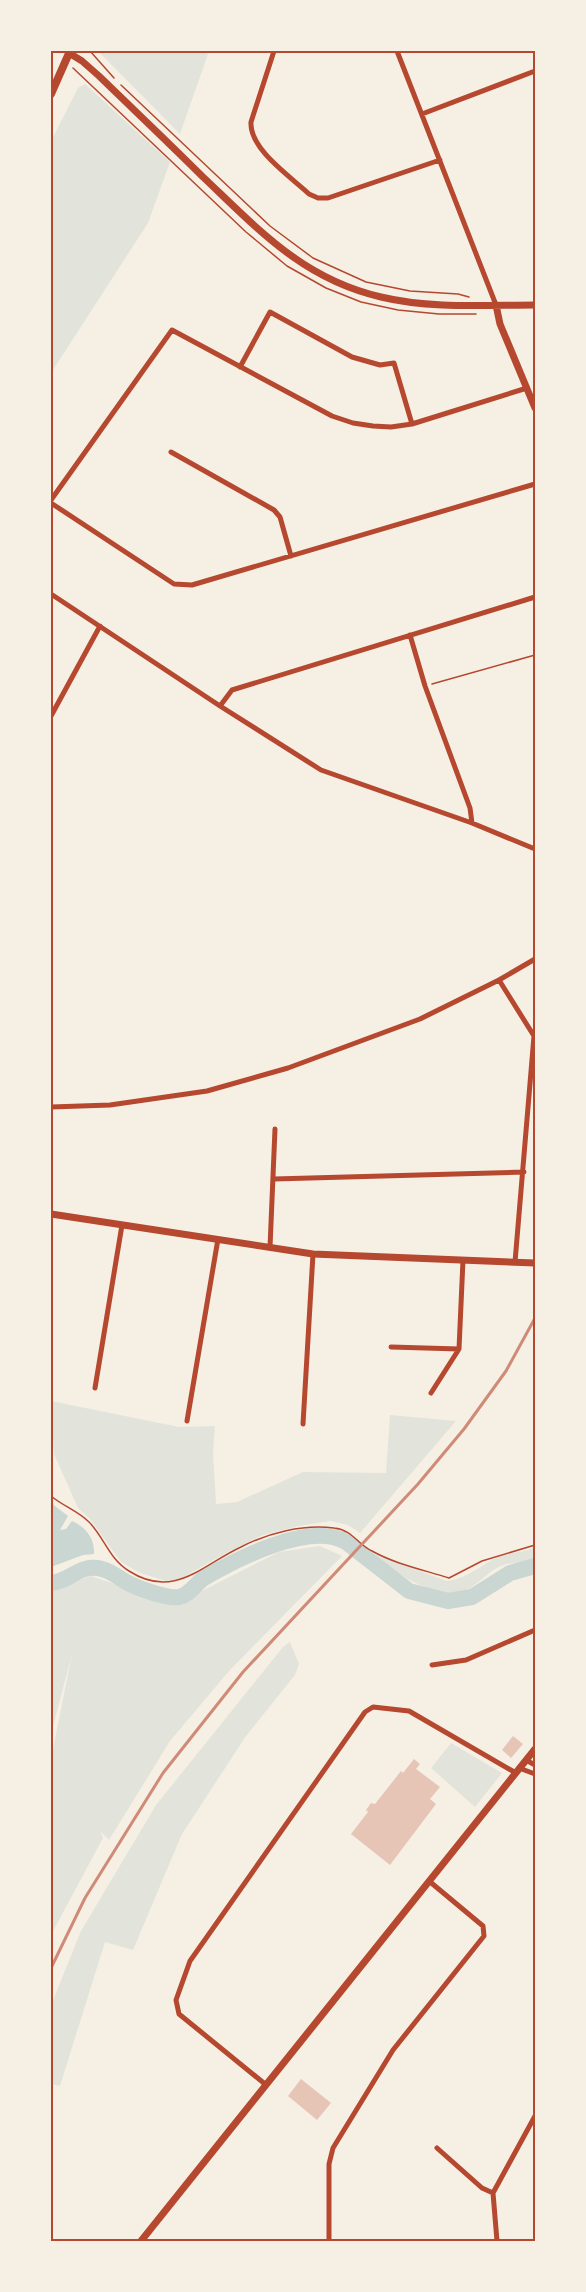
<svg xmlns="http://www.w3.org/2000/svg" width="586" height="2292" font-family="'Source Sans 3',sans-serif">
<style>
.green{fill:#e2e4dc}
.water{fill:#c9d6d2}
.lines{fill:none;stroke-linecap:round;stroke-linejoin:round}
.river{stroke:#c9d6d2;stroke-width:16}
.building{fill:#e6c5b7}
.path{stroke:#b5482f;stroke-width:1.5}
.minor{stroke:#b5482f;stroke-width:5}
.tertiary{stroke:#b5482f;stroke-width:7}
.primary{stroke:#b5482f;stroke-width:8}
.rail{stroke:#cf8b77;stroke-width:3}
.neatline{fill:none;stroke:#b5482f;stroke-width:2}
</style>
<rect width="100%" height="100%" fill="#f6efe4"/>
<path class="green" d="M98,51H209L180,134Z
M85,84L170,162L148,223L51,373V141L78,88Z
M51,1401L179,1427L215,1426L213,1452L216,1504L237,1502L303,1472L386,1473L390,1415L456,1421L360,1533L348,1525L330,1521L299,1526L263,1535L228,1552L180,1579L166,1581L140,1573L121,1562L90,1519L78,1508L54,1454Z
M320,1546L342,1556L229,1671L170,1741L109,1840L100,1831L103,1838L51,1935V1759L72,1654L51,1734V1590C61,1591 79,1579 91,1576L171,1603H178L279,1552Z
M535,1547V1562C525,1563 513,1562 503,1565C489,1570 478,1585 465,1591C437,1604 387,1566 365,1551L447,1581C466,1579 481,1565 498,1557C510,1552 523,1553 535,1547Z
M290,1642L299,1664L295,1675L246,1736L182,1834L133,1950L105,1942L60,2086L51,2084V2005L81,1931L156,1805L283,1647Z
M451,1743L502,1773L475,1807L431,1768Z"/>
<path class="water" d="M51,1503L68,1516L60,1530L66,1529L72,1521C86,1527 95,1539 94,1554L83,1555L51,1567Z"/>
<g class="lines">
<path class="river" d="M51,1583C72,1581 79,1563 102,1569C111,1571 119,1578 126,1582C137,1588 167,1599 179,1597C190,1595 195,1584 204,1578C237,1559 310,1521 346,1542L409,1591L448,1601L472,1597L510,1573L535,1566"/>
</g>
<path class="building" d="M513,1736L523,1744L511,1758L502,1750Z
M414,1759L420,1764L416,1769L440,1787L430,1799L436,1804L390,1865L351,1834L368,1812L366,1810L371,1803L375,1804L401,1771L403,1773Z
M301,2079L331,2103L317,2120L288,2096Z"/>
<g class="lines">
<path class="path" d="M90,51L114,78
M73,68L246,232L287,266L326,288L361,302L398,310L439,314H476
M121,85L270,226L313,258L366,282L410,291L458,294L469,297
M432,684L535,655
M51,1496C63,1506 78,1511 89,1522C104,1537 109,1559 129,1571C174,1600 202,1565 241,1547C268,1533 303,1524 334,1528C353,1530 357,1544 372,1551C395,1564 424,1570 449,1578L482,1561L535,1545"/>
<path class="minor" d="M274,51L251,122C249,149 291,177 309,194L318,198H328L440,160
M397,51L496,305
M422,114L535,71
M240,367L270,312L352,357L380,365L394,363L412,424
M171,452L274,510L280,517L291,556
M51,500L172,330L332,416L353,423L373,426L391,427L412,424L527,388
M51,503L174,584L192,585L535,484
M51,594L220,706L321,770L472,823L535,849
M410,635L425,686L470,808L472,823
M220,706L232,690L535,597
M51,716L100,626
M499,980L534,1036L515,1262
M51,1107L110,1105L207,1091L288,1068L420,1019L499,980L535,959
M274,1179L524,1172
M270,1247L275,1129
M391,1347L459,1349
M95,1388L122,1225
M431,1393L459,1349L463,1260
M187,1421L218,1239
M303,1424L313,1254
M432,1665L466,1660L535,1630
M526,1760L535,1765
M519,1768L535,1774
M265,2084L179,2014L176,2000L190,1961L365,1712L373,1707L409,1711L516,1773
M437,2148L482,2188L493,2193
M329,2241V2164L333,2148L393,2050L484,1936L483,1926L429,1881
M497,2241L493,2193L535,2116"/>
<path class="tertiary" d="M69,53L82,61L99,76C134,110 169,143 203,177C259,230 303,279 381,297C431,309 484,305 535,305
M496,305L500,324L535,408
M51,1214L313,1254L535,1263
M141,2241L535,1749"/>
<path class="primary" d="M51,94L70,51"/>
<path class="rail" d="M51,1968L85,1898L163,1773L243,1672L418,1484L464,1429L506,1371L535,1318"/>
</g>
<rect width="586" height="2292" fill="none" stroke="#f6efe4" stroke-width="105"/>
<rect x="52" y="52" width="482" height="2188" class="neatline"/>
</svg>
